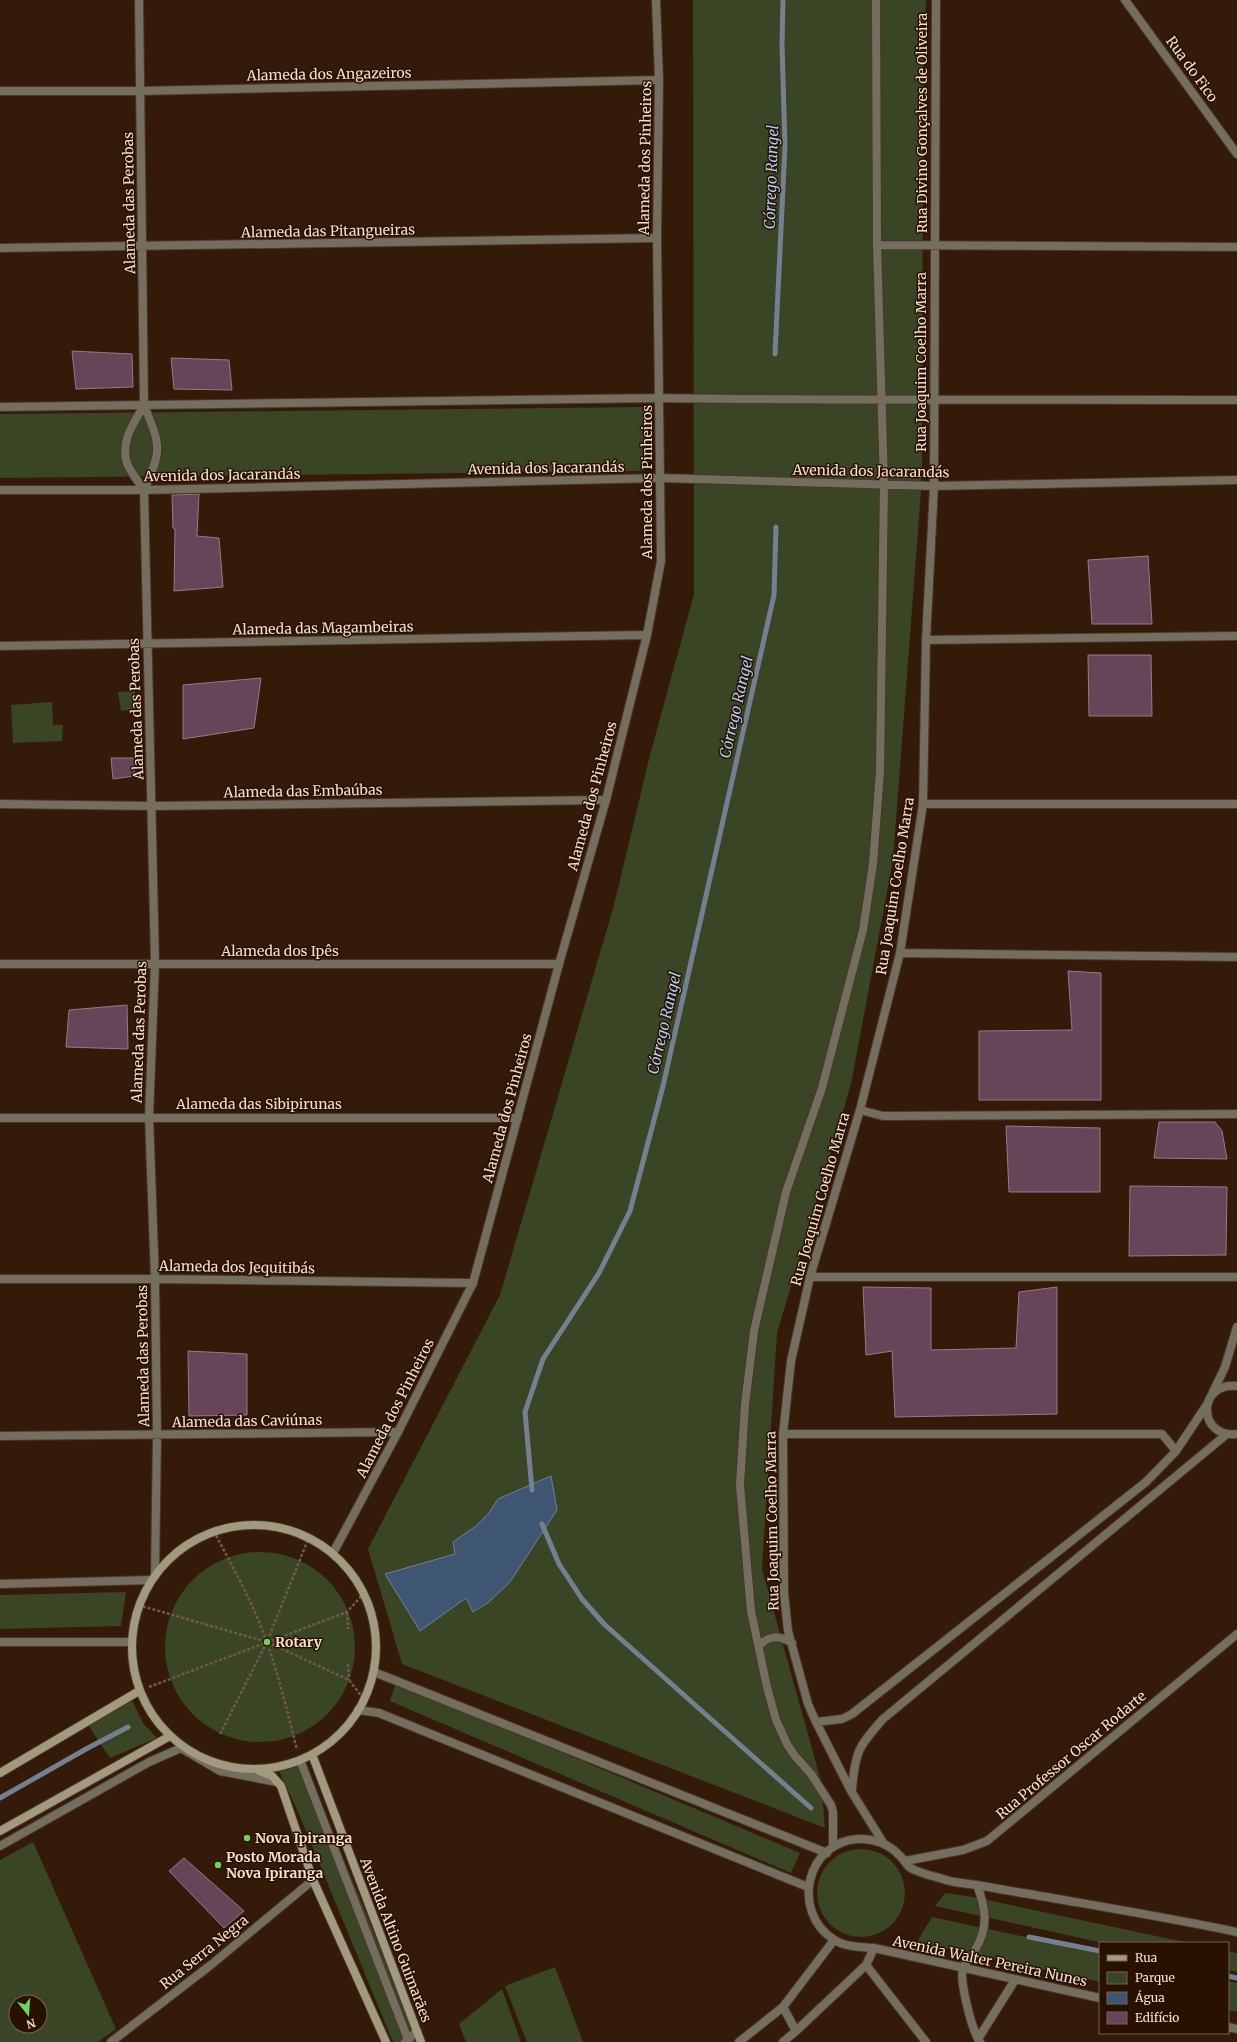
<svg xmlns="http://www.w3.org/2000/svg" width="1237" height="2042" font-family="Merriweather,serif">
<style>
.green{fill:#3a4525;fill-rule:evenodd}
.water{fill:#3f5673;stroke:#747f90}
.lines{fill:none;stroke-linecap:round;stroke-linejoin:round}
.stream{stroke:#747f90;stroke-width:5}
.building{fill:#674457;stroke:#9a788a}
.pedestrian-casing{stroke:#4e3625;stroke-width:10}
.minor-casing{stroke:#4e3625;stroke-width:10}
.tertiary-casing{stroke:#4e3625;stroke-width:10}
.secondary-casing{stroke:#4e3625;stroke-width:10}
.path{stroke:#715a4b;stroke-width:2.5;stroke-dasharray:3 2;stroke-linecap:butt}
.pedestrian{stroke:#736e5e;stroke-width:8}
.minor{stroke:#736e5e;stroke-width:8}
.tertiary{stroke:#736e5e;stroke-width:8}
.secondary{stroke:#a29a80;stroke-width:8}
.poi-dot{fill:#71d25e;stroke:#291102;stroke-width:1.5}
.labels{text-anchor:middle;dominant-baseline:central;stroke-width:3;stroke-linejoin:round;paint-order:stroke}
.street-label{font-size:14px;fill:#f1dfd4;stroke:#291102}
.poi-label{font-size:14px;font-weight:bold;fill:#f1dfd4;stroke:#291102;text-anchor:start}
.water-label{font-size:15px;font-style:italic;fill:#adcff8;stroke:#291102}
</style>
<rect width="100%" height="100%" fill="#331a09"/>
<path class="green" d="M693,0H926L923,60L922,478L893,860L851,1084L777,1333L762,1569L821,1781L825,1828L402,1664L368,1549L500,1295L614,905L650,755L694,594Z
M646,407L644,471L0,478V414Z
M135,691V709L121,711L118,692Z
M52,702L53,725H63L62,741L13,743L11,705Z
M165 1647a95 95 0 1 1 190 0a95 95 0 1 1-190 0Z
M126,1592L121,1626L0,1629V1595Z
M396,1682L800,1853L791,1873L390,1701Z
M132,1700L143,1723L157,1738L110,1758L88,1725Z
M303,1760L419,2042H393L299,1814L279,1771Z
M33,1842L116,2029L98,2042H0V1860ZM16,2002H40V2026H16Z
M817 1893a44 44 0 1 1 88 0a44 44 0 1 1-88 0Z
M945,1893L973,1897L1189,1943H1103L935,1906Z
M932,1917L1100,1953V1982L917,1942Z
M1228,1951L1237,1953V1972L1228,1970Z
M555,1967L583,2042H527L505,1986Z
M1228,1981L1237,1983V2012L1228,2010Z
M502,1989L521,2042H466L459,2024Z"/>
<path class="water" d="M551,1476L557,1510L510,1582L489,1602L473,1612L466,1598L420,1631L385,1574L455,1554L453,1542L476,1526L489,1513L498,1499Z"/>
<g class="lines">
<path class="stream" d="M775,354L785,146L782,45L783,0
M532,1490L525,1412L543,1359L599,1273L630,1211L663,1086L774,595L776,527
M542,1524L559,1564L582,1599L604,1624L811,1808
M0,1798L86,1749L128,1727
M1029,1937L1100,1951
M1228,1976L1237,1978"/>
</g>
<path class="building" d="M72,351L132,354L133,387L76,389Z
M171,358L229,360L232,390L174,389Z
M199,494L197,536L219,538L223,587L174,591L175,529L173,528L172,495Z
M1148,556L1152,624H1092L1088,560Z
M1088,655H1151L1152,716H1089Z
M261,678L254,728L183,739V685Z
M111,758H135L134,776L113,779Z
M1068,971L1101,973V1100H979V1031L1072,1030Z
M127,1005L128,1049L66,1047L69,1010Z
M1159,1122H1215L1222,1131L1227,1159L1154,1158Z
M1006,1126L1100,1128V1192H1009Z
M1130,1186L1227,1187L1226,1255L1129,1256Z
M863,1287L931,1288V1350L1016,1348L1019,1292L1057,1287V1414L895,1417L892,1351L866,1355Z
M188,1351L247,1354V1415L189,1416Z
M184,1858L244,1911L224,1928L169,1871Z"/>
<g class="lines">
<defs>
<path id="pedestrian" d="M300,1760L409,2042
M0,1846L149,1762L181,1748L220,1771L277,1782"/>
<path id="minor" d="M139,0L144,405C160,445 163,449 144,490L155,963L149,1117L155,1279L157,1435L155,1575
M1125,0L1237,154
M0,91H140L659,80
M877,245L1237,247
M0,248L657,238
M659,398C852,401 1044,399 1237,400
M144,405C134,423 120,441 127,463C130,472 139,482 144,490
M660,478L934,486L1237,480
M926,640L1237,636
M0,646L647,635
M0,804L153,806L606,800
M923,804H1237
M900,953L1237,957
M0,964H559
M860,1110L883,1116L1237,1114
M0,1118H518
M810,1277H1237
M0,1279H155L473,1283
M1237,1386C1196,1382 1198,1439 1237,1434
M1213,1392L1225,1367L1237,1327
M783,1434H1162L1176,1451
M0,1436L398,1432
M759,1646C769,1635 779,1635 792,1643
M816,1722L842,1719L852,1714L1146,1482L1176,1451L1208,1403
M852,1790C855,1752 858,1747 883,1719L1227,1434
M884,1844L851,1791L816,1722L808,1704L788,1631L784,1593L783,1434L791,1361L810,1277L860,1110L900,953L923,804L926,640L934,486L936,0
M833,1847V1812L831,1805L811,1774L795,1756L787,1744L776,1720L767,1687L751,1611L740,1485L745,1405L754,1331L786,1192L822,1088L863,930L873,864L880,771L884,484L877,245L876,0
M905,1861L963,1850L987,1841L1237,1634
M111,2042L212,1964L313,1880
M405,2042L417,2031"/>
<path id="tertiary" d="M0,407L659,398
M0,490H144L660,478
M333,1553L398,1432L473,1283L559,964L606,800L647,635L661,561L657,238L659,80L656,0
M0,1584L151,1580
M0,1642H131
M374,1672L827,1853
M358,1710L379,1713L808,1887
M977,1885C986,1909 989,1927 975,1950C972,1956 965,1962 963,1968C959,1980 972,2031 980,2042
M866,1965L926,2042
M1100,1998L874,1948C861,1947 844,1947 833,1939C791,1911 806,1842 858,1839C873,1838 889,1844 899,1855C903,1858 906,1864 909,1867C918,1873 933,1876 943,1879C953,1883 965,1883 976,1885C995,1888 1015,1892 1035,1895C1103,1907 1170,1918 1237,1932
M783,2007L796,2031
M1228,2027L1237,2029
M978,2039L1015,1980
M739,2042L783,2007L834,1940
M783,2042L796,2031L866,1965L874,1948"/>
<path id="secondary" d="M132 1647a122 122 0 1 1 244 0a122 122 0 1 1-244 0Z
M313,1757L421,2042
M257,1770L272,1776L281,1786L313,1880L386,2042
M0,1773L139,1691
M0,1831L170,1736"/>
</defs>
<use href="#pedestrian" class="pedestrian-casing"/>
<use href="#minor" class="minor-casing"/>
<use href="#tertiary" class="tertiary-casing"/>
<use href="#secondary" class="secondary-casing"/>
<path class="path" d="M214,1531C227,1557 242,1583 254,1610C274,1655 285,1702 297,1750
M138,1605L267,1642L349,1680L363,1698
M347,1612L348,1629
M348,1664L349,1680
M149,1687L347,1612L364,1593
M220,1734L267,1642L309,1537"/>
<use href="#pedestrian" class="pedestrian"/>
<use href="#minor" class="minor"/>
<use href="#tertiary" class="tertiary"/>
<use href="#secondary" class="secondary"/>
</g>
<g class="poi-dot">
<circle cx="267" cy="1642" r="4"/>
<circle cx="247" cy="1838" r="4"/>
<circle cx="218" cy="1865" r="4"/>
</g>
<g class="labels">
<g class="street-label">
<text transform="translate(1192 69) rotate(54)">Rua do Fico</text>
<text transform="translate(329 74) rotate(-1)">Alameda dos Angazeiros</text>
<text transform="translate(922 123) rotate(-90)">Rua Divino Gonçalves de Oliveira</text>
<text transform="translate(645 158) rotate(-89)">Alameda dos Pinheiros</text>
<text transform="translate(129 203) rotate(-91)">Alameda das Perobas</text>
<text transform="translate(328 231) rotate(-1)">Alameda das Pitangueiras</text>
<text transform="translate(921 362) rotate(-90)">Rua Joaquim Coelho Marra</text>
<text transform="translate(546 468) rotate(-1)">Avenida dos Jacarandás</text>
<text transform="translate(871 471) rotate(1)">Avenida dos Jacarandás</text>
<text transform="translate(222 475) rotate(-1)">Avenida dos Jacarandás</text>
<text transform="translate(647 482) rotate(-90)">Alameda dos Pinheiros</text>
<text transform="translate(323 628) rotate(-1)">Alameda das Magambeiras</text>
<text transform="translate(136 709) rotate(-92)">Alameda das Perobas</text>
<text transform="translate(303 791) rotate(-1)">Alameda das Embaúbas</text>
<text transform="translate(592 796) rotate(-75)">Alameda dos Pinheiros</text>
<text transform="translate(895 886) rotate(-81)">Rua Joaquim Coelho Marra</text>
<text x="280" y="951">Alameda dos Ipês</text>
<text transform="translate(139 1032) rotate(-88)">Alameda das Perobas</text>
<text x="259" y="1104">Alameda das Sibipirunas</text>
<text transform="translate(507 1108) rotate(-75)">Alameda dos Pinheiros</text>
<text transform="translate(820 1199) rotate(-74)">Rua Joaquim Coelho Marra</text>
<text transform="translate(237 1267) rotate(1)">Alameda dos Jequitibás</text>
<text transform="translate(143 1356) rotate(-91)">Alameda das Perobas</text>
<text transform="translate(395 1408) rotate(-63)">Alameda dos Pinheiros</text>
<text transform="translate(247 1421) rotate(-1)">Alameda das Caviúnas</text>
<text transform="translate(772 1521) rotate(-91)">Rua Joaquim Coelho Marra</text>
<text transform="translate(1071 1755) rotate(-40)">Rua Professor Oscar Rodarte</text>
<text transform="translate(396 1940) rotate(69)">Avenida Altino Guimarães</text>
<text transform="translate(204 1952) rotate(-39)">Rua Serra Negra</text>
<text transform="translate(990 1961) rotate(12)">Avenida Walter Pereira Nunes</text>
</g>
<g class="poi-label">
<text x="275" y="1642">Rotary</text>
<text x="255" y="1838">Nova Ipiranga</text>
<text x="226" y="1857">Posto Morada<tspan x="226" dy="16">Nova Ipiranga</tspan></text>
</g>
<g class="water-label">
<text transform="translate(771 177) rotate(-88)">Córrego Rangel</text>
<text transform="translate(736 707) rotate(-77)">Córrego Rangel</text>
<text transform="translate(664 1023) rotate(-77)">Córrego Rangel</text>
</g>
</g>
<rect x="1099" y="1942" width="130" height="92" fill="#291102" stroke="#796356"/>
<rect x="1107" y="1955" width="20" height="6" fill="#a29a80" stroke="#796356"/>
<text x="1135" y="1962" font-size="12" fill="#f1dfd4">Rua</text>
<rect x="1107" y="1972" width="20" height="12" fill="#3a4525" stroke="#796356"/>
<text x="1135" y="1982" font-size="12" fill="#f1dfd4">Parque</text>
<rect x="1107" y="1992" width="20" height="12" fill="#3f5673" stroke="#796356"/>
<text x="1135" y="2002" font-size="12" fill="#f1dfd4">Água</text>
<rect x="1107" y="2012" width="20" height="12" fill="#674457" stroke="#796356"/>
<text x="1135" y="2022" font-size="12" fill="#f1dfd4">Edifício</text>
<g transform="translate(28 2014) rotate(163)"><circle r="19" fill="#291102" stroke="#796356"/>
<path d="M0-3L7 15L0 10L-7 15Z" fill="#71d25e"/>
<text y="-6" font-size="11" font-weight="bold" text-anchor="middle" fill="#f1dfd4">N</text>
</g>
</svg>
